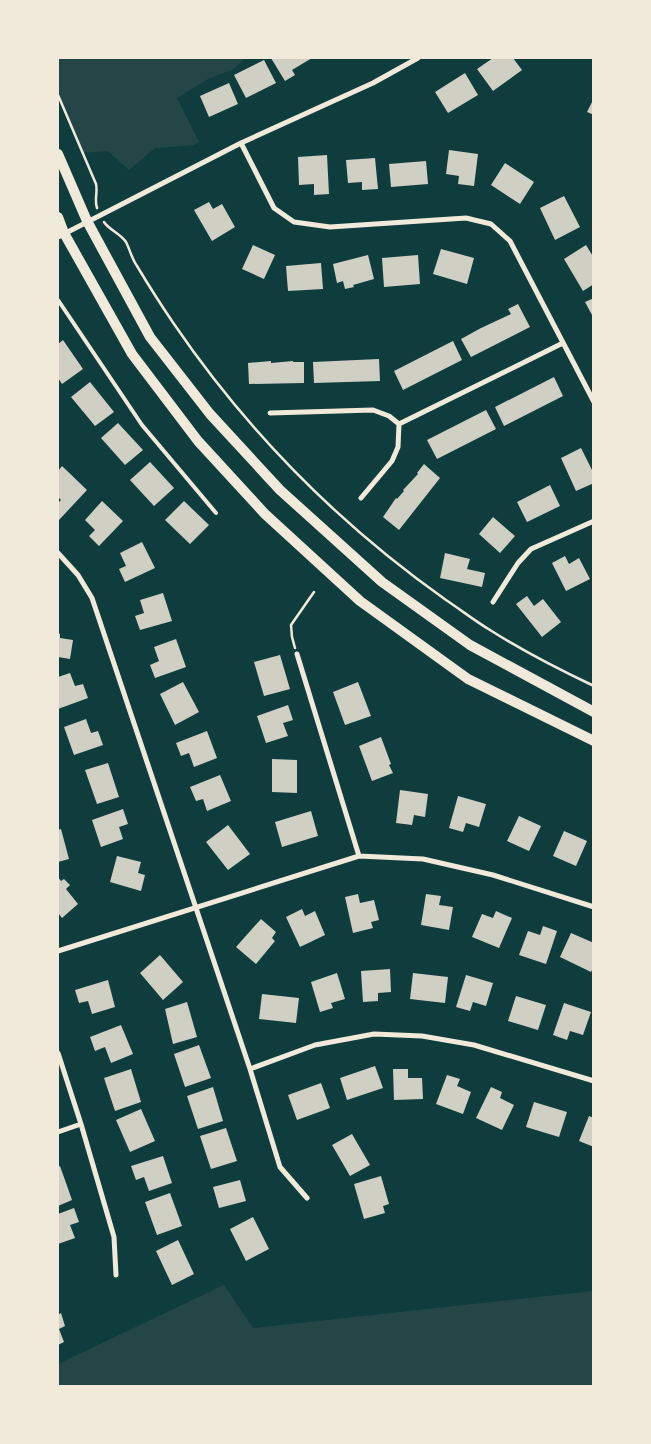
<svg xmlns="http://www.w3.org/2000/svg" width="651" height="1444" font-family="Commissioner,sans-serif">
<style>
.green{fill:#244646}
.building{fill:#cfcfc3}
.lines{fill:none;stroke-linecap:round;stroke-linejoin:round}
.path{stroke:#f1e9da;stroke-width:2.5}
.service{stroke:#f1e9da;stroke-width:4}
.minor{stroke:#f1e9da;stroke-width:5}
.secondary{stroke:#f1e9da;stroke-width:10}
</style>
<rect width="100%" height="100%" fill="#0f3d3e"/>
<path class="green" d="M58,58H245L234,69L208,79L177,98L199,142L194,145L155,148L129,170L108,151L81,153L58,97Z
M224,1285L253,1328L593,1291V1386H58V1364Z"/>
<path class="building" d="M271,58H312L292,70L295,75L285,81Z
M493,58H513L522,70L493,91L477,69Z
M264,60L276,83L246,98L234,75Z
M465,73L478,95L448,113L435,92Z
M229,83L238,104L209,117L200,96Z
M594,98V115L587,112Z
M449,150L478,154L474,186L458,184L459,176L446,174Z
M327,155L329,194L314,195V184L299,185L298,157Z
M375,158L378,189L362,190V182L348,183L346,160Z
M426,161L428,184L391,187L389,164Z
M505,163L534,182L520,204L491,185Z
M564,196L580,227L555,240L540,208Z
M209,202L213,209L222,204L235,227L212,241L194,210Z
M253,245L275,255L264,279L242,269Z
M586,245L594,258V284L583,291L564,259Z
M441,249L474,258L467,284L433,274Z
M368,255L374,279L353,285L354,287L345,289L343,281L337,283L333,264Z
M418,255L420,284L384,287L382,258Z
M321,263L323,289L288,291L286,266Z
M594,298V314L592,315L585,302Z
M518,304L530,327L471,357L461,339L481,328L511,314L508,309Z
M63,340L83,369L62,384L58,378V344Z
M453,341L462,360L403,390L394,371Z
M379,359L380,381L314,383L313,362Z
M271,361V363L293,361V362H304V383L249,384L248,363Z
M554,377L563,396L504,426L495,407Z
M90,382L114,412L95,426L71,397Z
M486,410L496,429L437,459L427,440Z
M118,423L143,450L125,465L101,438Z
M581,448L594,474V483L576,491L561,458Z
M150,462L174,488L154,506L130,480Z
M424,464L440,478L399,530L383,517L396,498L397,499L404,491L403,490L418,474L417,473Z
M62,466L87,490L59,520L58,518V503L61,500L58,497V471Z
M550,485L560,506L527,522L517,502Z
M102,501L123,521L99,546L89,536L95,530L85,520Z
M184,501L209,525L190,544L165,520Z
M493,517L515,536L500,553L479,534Z
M142,542L155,568L125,582L119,569L126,566L120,553Z
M445,553L470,559L467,569L485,573L482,587L440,578Z
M565,556L569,564L579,558L590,579L566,591L552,563Z
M163,593L172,621L140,630L135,616L144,613L140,600Z
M527,596L534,606L543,599L561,622L542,637L516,604Z
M58,633L60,634V638L73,640L70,659L58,657Z
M176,639L186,667L155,678L150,665L159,661L154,647Z
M280,655L290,689L264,696L254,662Z
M70,673L75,686L83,684L88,698L58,709V677Z
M183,682L199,712L175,725L160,694Z
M358,682L371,716L345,725L333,692Z
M288,705L293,720L283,723L288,736L266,743L257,716Z
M86,719L91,733L98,731L103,745L74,755L64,727Z
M207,731L217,758L194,767L189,753L181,756L176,743Z
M381,737L391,764L389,765L393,773L372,781L359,746Z
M272,759L297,760V793L272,792Z
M108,763L119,797L97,804L85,770Z
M220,775L231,801L207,811L203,799L196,801L190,787Z
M400,790L428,794L425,817L414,815L412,825L396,823Z
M458,796L486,804L479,827L466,823L463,832L449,828Z
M123,809L128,824L119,827L123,839L101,847L92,820Z
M311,811L318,836L282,847L275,822Z
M519,816L541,826L529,851L507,841Z
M228,825L250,854L228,870L206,842Z
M61,829L69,859L58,862V830Z
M564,831L587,841L576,866L553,856Z
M117,856L141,862L138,873L145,875L141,891L110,882Z
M58,877L61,881L64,879L70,885L66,889L78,904L62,918L58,913Z
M358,894L360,903L374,900L379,920L371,922L373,928L353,933L345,897Z
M426,894L441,896L439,905L453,907L449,930L421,925Z
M302,909L305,916L315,911L325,935L300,947L286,917Z
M496,911L512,918L499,948L472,937L482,914L493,918Z
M261,919L276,932L272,938L275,941L256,964L236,947Z
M543,926L557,931L546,964L519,955L528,931L540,935Z
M571,933L594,943V966L591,972L560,957Z
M160,955L183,982L163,1000L140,973Z
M390,969L391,992L378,993V1001L363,1002L361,971Z
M337,973L345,999L331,1003L333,1008L320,1012L311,982Z
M413,973L448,977L445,1003L410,999Z
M466,975L493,983L486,1006L473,1002L470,1011L456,1007Z
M108,980L115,1007L92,1014L88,1001L79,1003L75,990Z
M262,994L299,998L296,1023L259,1019Z
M516,996L546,1005L538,1030L508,1021Z
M187,1002L197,1037L173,1044L165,1009Z
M564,1003L591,1012L583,1035L570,1031L567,1040L553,1035Z
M121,1025L133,1054L111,1063L105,1047L95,1051L90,1037Z
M199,1045L211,1078L185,1087L174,1054Z
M375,1066L383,1088L347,1100L340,1078Z
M131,1069L141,1102L115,1111L104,1078Z
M393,1069H408V1078H422L423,1099L394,1100Z
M447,1075L460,1079L457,1086L471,1092L463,1114L436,1104Z
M321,1083L330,1108L297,1120L288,1095Z
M213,1087L223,1121L198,1129L187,1096Z
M491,1087L502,1092L500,1098L514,1105L502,1130L476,1118Z
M534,1102L567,1112L559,1137L526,1127Z
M141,1109L155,1141L130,1152L116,1120Z
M589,1116L594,1118V1147L579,1141Z
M226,1128L237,1161L211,1169L200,1136Z
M352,1134L370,1165L350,1176L332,1145Z
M163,1156L172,1183L149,1191L144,1177L136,1180L131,1166Z
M60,1166L72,1200L58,1206V1167Z
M381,1176L389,1204L383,1206L385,1213L364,1219L354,1184Z
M240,1180L246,1201L219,1208L213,1187Z
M170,1193L182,1226L157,1235L145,1202Z
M74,1208L79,1222L70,1225L75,1238L58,1244V1214Z
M253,1217L269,1249L246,1261L230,1229Z
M178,1240L194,1274L172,1285L156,1251Z
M61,1313L65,1326L59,1329L64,1342L58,1345V1315Z"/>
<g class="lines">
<path class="path" d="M58,95L96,184C98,193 94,199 97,208
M104,222C109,230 120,233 126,242C130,250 132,259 137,266C149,286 161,305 174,324C247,431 340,525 446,600C461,610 475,621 490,630C523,651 558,669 594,686
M295,648L292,637L291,625L314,592"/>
<path class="service" d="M58,300L142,425L216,513"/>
<path class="minor" d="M241,143L274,208L294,222L330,227L466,218L491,224L510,241L594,402
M58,237L241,143L373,83L418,58
M270,413L373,410L389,416L399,424L563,343
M361,498L392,461L398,447L399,424
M58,553L78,575L92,598L250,1069L280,1167L307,1198
M493,602L518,563L531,549L594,521
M297,654L359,856
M58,951L359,856L423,859L493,875L594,907
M58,1053L81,1124L114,1237L116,1275
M250,1069L315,1045L374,1034L422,1036L474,1045L594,1081
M58,1132L81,1124"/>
<path class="secondary" d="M58,154L87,221L150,337L210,414L280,490L382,582L470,645L594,712
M58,217L64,233L132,354L198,441L265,514L360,601L468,679L594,741"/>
</g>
<rect width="651" height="1444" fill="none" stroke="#f1e9da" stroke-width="118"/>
</svg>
